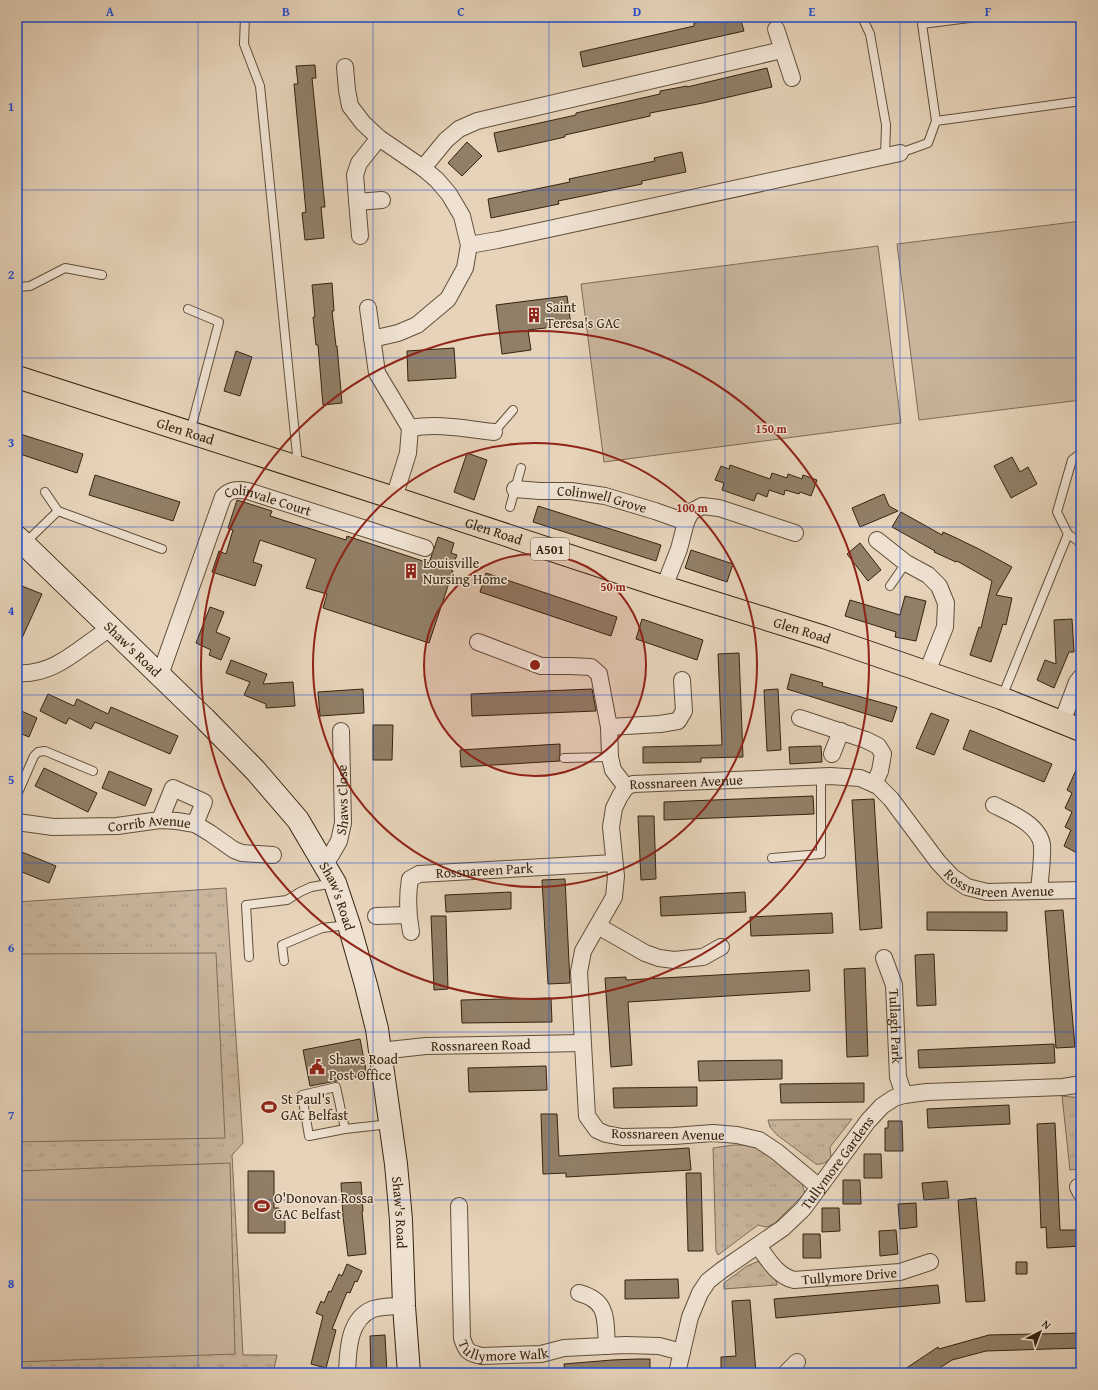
<svg xmlns="http://www.w3.org/2000/svg" width="1098" height="1390" font-family="'Gentium Book Plus',serif">
<style>
.grass{fill:url(#grass-tufts);stroke:#7e6c55}
.pitch{fill:#c8b59c;stroke:#7e6c55}
.building{fill:#917f67;stroke:#35230e}
.lines{fill:none;stroke-linecap:round;stroke-linejoin:round}
.lane-casing{stroke:#614f39;stroke-width:10}
.street-casing{stroke:#614f39;stroke-width:18}
.secondary-casing{stroke:#35230e;stroke-width:24}
.primary-casing{stroke:#35230e;stroke-width:24}
.lane{stroke:#efe2d2;stroke-width:8}
.street{stroke:#efe2d2;stroke-width:16}
.secondary{stroke:#efe2d2;stroke-width:22}
.primary{stroke:#e6d3b9;stroke-width:22}
.grid{fill:none;stroke:#1d4ed8;stroke-width:1;stroke-opacity:0.55}
.ring{fill:none;stroke:#8f2418;stroke-width:2}
.labels{text-anchor:middle;dominant-baseline:central;stroke-width:3;stroke-linejoin:round;paint-order:stroke}
.shield{fill:#efe2d2;stroke:#6d5c49;stroke-width:1}
.shield-label{font-size:13px;font-weight:bold;fill:#35230e}
.poi-label{font-size:14px;fill:#35230e;stroke:#efe2d2;text-anchor:start}
.street-label{font-size:14px;fill:#35230e;stroke:#efe2d2}
.centre{fill:#8f2418;stroke:#efe2d2;stroke-width:2}
.ring-label{font-size:12px;text-anchor:middle;font-weight:bold;fill:#8f2418;stroke:#efe2d2;stroke-width:3;stroke-linejoin:round;paint-order:stroke}
.neatline{fill:none;stroke:#1d4ed8;stroke-width:1.5}
.grid-label{font-size:13px;text-anchor:middle;font-weight:bold;fill:#1d4ed8}
</style>
<defs>
<pattern id="grass-tufts" width="24" height="20" patternUnits="userSpaceOnUse"><rect width="24" height="20" fill="#c8b59c"/><path d="M3 7l-1-3M5 7V3M7 7l1-3M15 17l-1-3M17 17v-4M19 17l1-3" fill="none" stroke="#ac9b85"/></pattern>
</defs>
<rect width="100%" height="100%" fill="#e6d3b9"/>
<filter id="stains"><feTurbulence type="fractalNoise" baseFrequency=".005" numOctaves="4"/><feColorMatrix values="0 0 0 0 .2 0 0 0 0 .09 0 0 0 0 .02 0 0 0 .5 -.17"/></filter>
<radialGradient id="worn" r=".72"><stop offset=".6" stop-color="#630" stop-opacity="0"/><stop offset="1" stop-color="#630" stop-opacity=".3"/></radialGradient>
<path class="grass" d="M226,888L243,1143L232,1155L243,1355H277L273,1373H17V902Z
M1062,1096L1081,1098V1169L1070,1170Z
M852,1119L830,1147L831,1158C826,1162 823,1165 816,1164L777,1135L770,1127L768,1120Z
M733,1145H748L759,1148L800,1178L805,1193L774,1224L766,1227L758,1225L718,1255L716,1251L713,1148Z
M759,1261L776,1281L777,1285L724,1289V1283L747,1266Z"/>
<path class="pitch" d="M1081,221V400L919,420L897,244Z
M878,246L901,423L604,462L581,284Z
M216,953L225,1138L17,1142V954Z
M230,1163L235,1354L17,1362V1171Z"/>
<path class="building" d="M723,17H740L744,31L583,67L580,52L694,26V23Z
M315,65L316,78H312L325,207H321L324,238L305,240L302,213L306,212L294,84H298L296,66Z
M767,68L772,87L703,103L650,113V116L565,135V137L498,152L494,133L576,115V113L660,94V91L687,86V87Z
M467,142L482,156L462,176L448,163Z
M682,152L686,172L642,181V184L558,201L559,204L491,218L488,199L570,182L569,179L655,161L654,158Z
M332,283L334,311H332L336,346H337L342,403L323,405L318,345H316L313,317H315L312,285Z
M567,296L571,325L528,330L531,350L502,354L496,305Z
M454,348L456,378L408,381L407,351Z
M236,351L252,357L240,396L224,391Z
M17,433L83,454L77,473L17,453Z
M467,453L487,460L474,500L454,492Z
M1012,457L1020,472L1028,467L1037,484L1011,498L994,466Z
M730,465L770,479L772,473L787,478L788,474L802,479L803,475L817,480L811,496L800,492L799,494L785,490L784,495L769,490L767,497L757,493L754,501L722,490L724,483L715,480L721,466L729,469Z
M95,475L180,502L173,521L89,495Z
M884,494L889,506L898,511L860,527L852,508Z
M237,500L272,511L270,516L346,540L347,536L429,563L438,537L454,543L451,553L457,555L451,570L453,571L429,643L323,608L327,594L306,588L316,559L260,540L253,562L262,565L255,586L212,572L219,551L226,554L233,530L228,528Z
M538,506L661,545L656,561L533,522Z
M901,512L942,535L943,532L954,537L979,549L1012,567L996,595L1012,598L1006,625L1003,624L991,662L970,655L979,627L981,628L992,581L957,561L956,562L934,552L935,551L892,527Z
M860,543L881,570L868,581L847,554Z
M691,550L733,564L727,582L685,568Z
M486,573L617,617L611,636L480,592Z
M22,586L42,594L17,649V597Z
M905,596L926,601L916,641L895,637L896,632L845,616L850,600L900,615Z
M210,607L224,612L216,632L230,638L221,660L209,655L211,650L196,643Z
M642,619L703,640L697,660L636,639Z
M1072,619L1074,652H1069L1054,688L1037,680L1045,660L1056,664L1054,620Z
M739,653L743,757L701,758V762L643,763V747L722,745L718,654Z
M231,660L267,674L263,684L293,682L295,706L266,708V704L244,695L250,682L226,673Z
M791,674L823,683L822,686L897,707L892,722L787,689Z
M363,689L364,713L320,716L318,692Z
M592,689L596,711L472,716L471,694Z
M778,689L781,750L767,751L764,690Z
M48,694L74,706L77,699L108,714L111,707L178,736L170,754L95,722L91,729L69,718L66,724L40,711Z
M17,709L37,718L29,737L17,732Z
M931,713L949,720L934,755L916,748Z
M373,725H393L392,760H373Z
M970,730L1052,764L1044,782L963,749Z
M560,744V754L559,758L560,761L461,767L460,750Z
M821,746L822,762L790,764L789,747Z
M1081,759V845L1077,853L1064,846L1071,830L1065,827L1072,812L1065,808L1072,793L1067,790Z
M44,768L97,793L88,812L35,786Z
M109,771L152,789L145,806L102,788Z
M813,796L814,814L664,820V802Z
M874,799L882,928L860,930L852,800Z
M638,816H654L656,879L641,880Z
M17,850L56,866L49,883L17,870Z
M565,879L570,983L548,984L542,880Z
M511,892V909L446,912L445,895Z
M745,892L746,912L661,916L660,897Z
M1063,910L1075,1047L1056,1048L1045,911Z
M927,912H1007V931L927,930Z
M832,913L833,933L751,936L750,917Z
M431,916H446L448,989L434,990Z
M934,954L936,1005L917,1006L915,955Z
M865,968L868,1056L847,1057L844,969Z
M809,970L810,991L628,1002L632,1065L611,1067L605,978L626,977V980Z
M551,998L552,1022L462,1023L461,1000Z
M360,1039L367,1075L310,1086L303,1050Z
M1054,1044L1055,1063L919,1068L918,1050Z
M782,1060V1079L699,1081L698,1061Z
M546,1066L547,1090L469,1092L468,1068Z
M864,1083V1102L781,1103L780,1084Z
M697,1087V1106L614,1108L613,1088Z
M1009,1105L1010,1124L928,1128L927,1109Z
M541,1114H557L559,1156L689,1148L691,1170L566,1177V1173L543,1174Z
M888,1121H902L903,1151H885V1128H888Z
M1055,1123L1060,1230H1081V1246L1047,1248L1046,1227L1041,1228L1037,1124Z
M864,1154H881L882,1178H864Z
M248,1171H274V1208H279V1219H285V1233H248Z
M686,1173H701L703,1251H688Z
M843,1180H860L861,1204H843Z
M947,1181L949,1198L924,1200L922,1183Z
M361,1182L363,1211H362L366,1254L348,1256L343,1217L341,1183Z
M976,1198L985,1301L966,1302L958,1200Z
M916,1203L917,1227L900,1229L898,1204Z
M822,1208H839L840,1231L822,1232Z
M896,1230L898,1254L880,1256L879,1231Z
M803,1234H820L821,1258H803Z
M1016,1262H1027V1274H1016Z
M347,1264L362,1271L357,1282L355,1281L350,1293L347,1292L332,1329L336,1330L326,1368L311,1364L323,1316L316,1313L321,1301L324,1303L329,1291L331,1292L339,1274L342,1276Z
M678,1279L679,1298L625,1299V1280Z
M938,1285L940,1303L776,1318L774,1299Z
M750,1300L756,1373H721V1357L736,1356L732,1301Z
M1081,1333V1348L986,1351L952,1360L932,1373H899L938,1347L939,1349L989,1335Z
M385,1335L387,1373H371L370,1336Z
M637,1359H650V1373H565L564,1364L612,1360Z"/>
<g class="lines">
<defs>
<path id="lane" d="M245,17L244,44L260,86L298,465
M862,17L870,34L886,125L885,156
M936,121L1081,101
M900,153L928,143L936,121L922,24L977,17
M17,287L30,286L65,268L102,275
M188,309L219,322L190,432
M494,432L513,410
M1081,453L1072,460L1057,512L1068,534L1081,543
M45,492L58,511L162,549
M510,507L521,468
M25,543L58,511
M890,586L906,563
M1002,697L1068,534
M564,758L610,757
M17,795L34,756L38,752L45,751L93,771
M772,858L821,854V776
M249,957L246,905L287,900L300,892L311,887L334,883
M284,961L282,945L322,928L348,925
M345,1129L336,1087L302,1095L309,1136L345,1129L390,1124"/>
<g id="street">
<path d="M776,29L792,78"/>
<path d="M345,67L347,90L350,106L363,123L379,138L423,168L437,180L449,194L462,216L469,245L465,268L448,299L417,325L398,333L372,339"/>
<path d="M423,168L446,140L459,129L477,121L782,50"/>
<path d="M357,202L382,200"/>
<path d="M360,236L355,175L359,163L379,138"/>
<path d="M469,245L498,240L900,153"/>
<path d="M368,308L377,373L410,428L408,453L394,498"/>
<path d="M410,428C439,423 465,429 494,432"/>
<path id="s1" d="M515,489L540,491H571L605,496L655,511L686,522L679,549L664,587"/>
<path d="M686,522L691,512L702,506L719,508L795,533"/>
<path d="M877,540L906,563L928,575L939,586L946,603L945,627L927,672"/>
<path d="M478,642L541,666H570L591,667L599,674L609,727L610,757L613,770L626,787"/>
<path d="M17,673C52,676 76,651 103,633L109,626"/>
<path id="s2" d="M160,675L223,497C230,489 238,489 248,491L425,548"/>
<path d="M800,718L866,740L878,746L883,754L880,771L874,784"/>
<path d="M1062,722L1077,682L1081,677"/>
<path d="M609,727L660,724L678,721L684,711L682,680"/>
<path d="M832,754L841,731"/>
<path d="M994,805C1010,813 1039,824 1042,845C1043,857 1040,878 1039,891"/>
<path d="M160,820L173,788L204,802L195,824"/>
<path id="s3" d="M17,822L53,827L117,826L160,820L177,821L195,824L210,833L234,850L242,853L273,855"/>
<path id="s4" d="M324,864L331,855L339,841L343,823L341,731"/>
<path d="M376,916L408,915"/>
<path d="M598,926L645,953L659,958L674,960L703,957L721,947"/>
<path id="s5" d="M411,932C408,915 407,896 410,879L419,874L614,863"/>
<path id="s6" d="M884,958L894,985L898,1077L904,1095"/>
<path id="s7" d="M380,1051L426,1046L582,1043"/>
<path id="s8" d="M819,1187L777,1152L759,1140L737,1135L713,1133L674,1136L622,1137L606,1134L597,1130L587,1116L579,972L583,951L614,897L616,876L611,827L614,808L620,796L626,787L633,784L830,776L860,778L878,786L891,799L938,862L952,877L967,887L987,892L1081,890"/>
<path d="M1078,1187L1081,1193"/>
<path id="s9" d="M459,1206L462,1338C466,1351 468,1353 482,1356L541,1354L564,1348L625,1345L659,1346L682,1352"/>
<path id="s10" d="M758,1246C768,1259 777,1276 794,1280L900,1272L930,1262"/>
<path d="M579,1293C609,1301 605,1319 607,1346"/>
<path d="M347,1373C348,1351 348,1319 373,1309C383,1306 394,1306 404,1306"/>
<path id="s11" d="M677,1373L690,1317L700,1293L708,1281L722,1270L783,1228L803,1209L868,1121L882,1106L894,1098L904,1095L927,1092L1063,1087L1081,1084"/>
<path d="M786,1373L797,1362"/>
</g>
<g id="secondary">
<path id="s12" d="M17,537L205,719L255,770L298,820L335,883L349,925L366,985L377,1029L380,1051L396,1164L401,1220L404,1306L409,1373"/>
</g>
<g id="primary">
<path id="s13" d="M17,377L394,498L664,587L824,637L1001,698L1081,730"/>
</g>
</defs>
<use href="#lane" class="lane-casing"/>
<use href="#street" class="street-casing"/>
<use href="#secondary" class="secondary-casing"/>
<use href="#primary" class="primary-casing"/>
<use href="#lane" class="lane"/>
<use href="#street" class="street"/>
<use href="#secondary" class="secondary"/>
<use href="#primary" class="primary"/>
</g>
<path class="grid" d="M198,17V1373M373,17V1373M549,17V1373M725,17V1373M900,17V1373M17,190H1081M17,358H1081M17,527H1081M17,695H1081M17,863H1081M17,1032H1081M17,1200H1081"/>
<circle cx="535" cy="665" r="111" fill="#8f2418" fill-opacity=".12"/>
<g class="ring">
<circle cx="535" cy="665" r="111"/>
<circle cx="535" cy="665" r="222"/>
<circle cx="535" cy="665" r="334"/>
</g>
<defs>
<symbol id="building-bare" viewBox="-9 -9 18 18"><path d="M-4-6H4V6H1V3H-1V6H-4ZM-2.5-4.3h1.7v1.8h-1.7ZM.8-4.3h1.7v1.8H.8ZM-2.5-1h1.7V.8h-1.7ZM.8-1h1.7V.8H.8Z" fill="#8f2418" stroke="#efe2d2" stroke-width="2.5" paint-order="stroke"/></symbol>
<symbol id="civic-bare" viewBox="-9 -9 18 18"><path d="M-.6-6.5H3V-4.5H.6V-3L4-1V1h2V6H-6V1h2V-1L-.6-3ZM-1.2 2.5V6h2.4V2.5Z" fill="#8f2418" stroke="#efe2d2" stroke-width="2.5" paint-order="stroke"/></symbol>
<symbol id="stadium-bare" viewBox="-9 -9 18 18"><path d="M0-5a6.5 5 0 1 0 0 10a6.5 5 0 1 0 0-10ZM-3.5-1.8h7v3.6h-7Z" fill="#8f2418" stroke="#efe2d2" stroke-width="2.5" paint-order="stroke"/></symbol>
</defs>
<g fill-rule="evenodd">
<use href="#building-bare" x="523" y="304" width="22" height="22"/>
<use href="#building-bare" x="400" y="560" width="22" height="22"/>
<use href="#civic-bare" x="306" y="1056" width="22" height="22"/>
<use href="#stadium-bare" x="258" y="1096" width="22" height="22"/>
<use href="#stadium-bare" x="251" y="1195" width="22" height="22"/>
</g>
<g class="labels">
<rect class="shield" x="531" y="538" width="38" height="22" rx="3"/>
<g class="shield-label">
<text x="550" y="549">A501</text>
</g>
<g class="poi-label">
<text x="546" y="307">Saint<tspan x="546" dy="16">Teresa's GAC</tspan></text>
<text x="423" y="563">Louisville<tspan x="423" dy="16">Nursing Home</tspan></text>
<text x="329" y="1059">Shaws Road<tspan x="329" dy="16">Post Office</tspan></text>
<text x="281" y="1099">St Paul's<tspan x="281" dy="16">GAC Belfast</tspan></text>
<text x="274" y="1198">O'Donovan Rossa<tspan x="274" dy="16">GAC Belfast</tspan></text>
</g>
<g class="street-label">
<text stroke="none"><textPath href="#s13" startOffset="177">Glen Road</textPath></text>
<text stroke="none"><textPath href="#s1" startOffset="88">Colinwell Grove</textPath></text>
<text stroke="none"><textPath href="#s2" startOffset="237">Colinvale Court</textPath></text>
<text stroke="none"><textPath href="#s13" startOffset="501">Glen Road</textPath></text>
<text stroke="none"><textPath href="#s13" startOffset="825">Glen Road</textPath></text>
<text stroke="none"><textPath href="#s12" startOffset="161">Shaw's Road</textPath></text>
<text stroke="none"><textPath href="#s8" startOffset="660">Rossnareen Avenue</textPath></text>
<text stroke="none"><textPath href="#s4" startOffset="69">Shaws Close</textPath></text>
<text stroke="none"><textPath href="#s3" startOffset="133">Corrib Avenue</textPath></text>
<text stroke="none"><textPath href="#s5" startOffset="129">Rossnareen Park</textPath></text>
<text stroke="none"><textPath href="#s8" startOffset="1020">Rossnareen Avenue</textPath></text>
<text stroke="none"><textPath href="#s12" startOffset="485">Shaw's Road</textPath></text>
<text stroke="none"><textPath href="#s6" startOffset="70">Tullagh Park</textPath></text>
<text stroke="none"><textPath href="#s7" startOffset="101">Rossnareen Road</textPath></text>
<text transform="translate(668 1134) rotate(1)">Rossnareen Avenue</text>
<text stroke="none"><textPath href="#s11" startOffset="275">Tullymore Gardens</textPath></text>
<text stroke="none"><textPath href="#s12" startOffset="809">Shaw's Road</textPath></text>
<text stroke="none"><textPath href="#s10" startOffset="106">Tullymore Drive</textPath></text>
<text stroke="none"><textPath href="#s9" startOffset="181">Tullymore Walk</textPath></text>
</g>
</g>
<circle cx="535" cy="665" r="6" class="centre"/>
<g class="ring-label">
<text x="771" y="433">150 m</text>
<text x="692" y="512">100 m</text>
<text x="613" y="591">50 m</text>
</g>
<rect width="1098" height="1390" fill="none" stroke="#e6d3b9" stroke-width="44"/>
<g transform="translate(1040 1332) rotate(42)" stroke="#efe2d2" stroke-width="3" paint-order="stroke">
<path d="M0-3L7 15L0 10L-7 15Z" fill="#35230e"/>
<text y="-6" font-size="11" font-weight="bold" text-anchor="middle" fill="#35230e">N</text>
</g>
<rect x="22" y="22" width="1054" height="1346" class="neatline"/>
<g class="grid-label">
<text x="110" y="16">A</text>
<text x="286" y="16">B</text>
<text x="461" y="16">C</text>
<text x="637" y="16">D</text>
<text x="812" y="16">E</text>
<text x="988" y="16">F</text>
<text x="11" y="111">1</text>
<text x="11" y="279">2</text>
<text x="11" y="447">3</text>
<text x="11" y="615">4</text>
<text x="11" y="784">5</text>
<text x="11" y="952">6</text>
<text x="11" y="1120">7</text>
<text x="11" y="1288">8</text>
</g>
<rect width="100%" height="100%" filter="url(#stains)"/>
<rect width="100%" height="100%" fill="url(#worn)"/>
</svg>
